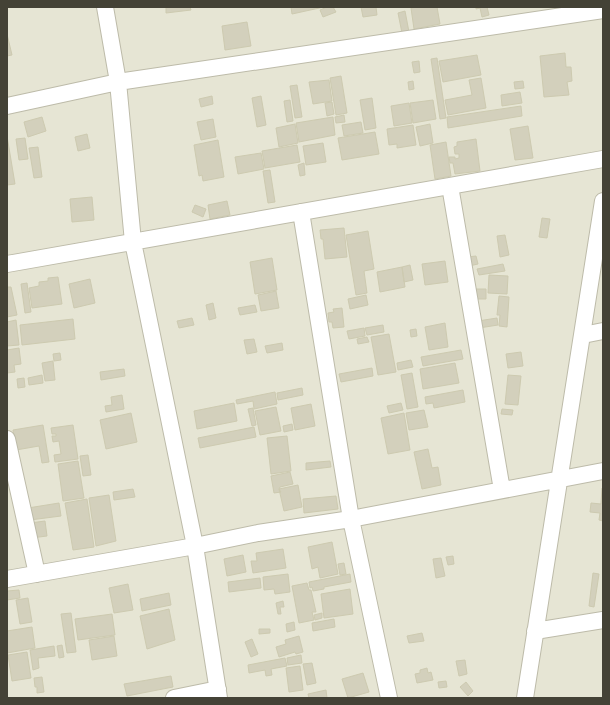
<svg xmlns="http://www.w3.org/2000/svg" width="610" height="705" font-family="Quicksand,sans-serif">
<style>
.residential{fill:#e6e5d4}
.building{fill:#d3d0bc;stroke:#cdcab0}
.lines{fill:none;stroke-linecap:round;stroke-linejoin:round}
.street-casing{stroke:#bdbba9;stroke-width:18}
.street{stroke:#fff;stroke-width:16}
</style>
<rect width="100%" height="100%" fill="#f2f1e6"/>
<path class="residential" d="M7,7H603V698H7Z"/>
<path class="building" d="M166,7H190L191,10L166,13Z
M291,7H324L292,14Z
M327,7H333L336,12L323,17L320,10Z
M361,7H376L377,15L363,17Z
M418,7H437L440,24L414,29L411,8Z
M476,7H487L489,15L482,17L480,8L476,9Z
M405,11L409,32L402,33L398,13Z
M247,22L251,46L225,50L222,26Z
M7,34L12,55L7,56Z
M565,53L566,67H571L572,81L567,82L569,95L544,97L540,56Z
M477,55L481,75L443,82L439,61Z
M437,58L446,118L440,119L431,59Z
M419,61L420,72L414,73L412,62Z
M341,76L347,113L336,115L330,78Z
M481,78L486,108L448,115L445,100L472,95L469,80Z
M329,80L332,101L313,104L309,82Z
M413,81L414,89L409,90L408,82Z
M523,81L524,88L515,89L514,82Z
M297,85L302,117L295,118L290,86Z
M520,92L522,103L502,106L501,95Z
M212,96L213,104L201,107L199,99Z
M261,96L266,125L257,127L252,98Z
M372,98L376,128L365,130L360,100Z
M290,100L293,121L287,122L284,101Z
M433,100L436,119L413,123L410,103Z
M332,102L334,114L327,116L325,103Z
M409,103L412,123L394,126L391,106Z
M521,106L522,116L448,128L447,117Z
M344,115L345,122L336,123L335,117Z
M42,117L46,131L28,137L24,122Z
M333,117L335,135L299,142L296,123Z
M213,119L216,137L201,140L197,122Z
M361,122L363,133L344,136L342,125Z
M295,124L298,143L279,147L276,128Z
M430,124L433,143L420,146L416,127Z
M413,125L416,145L397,148V144L389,145L387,129Z
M528,126L533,158L515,160L510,129Z
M375,132L379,154L342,160L338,138Z
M87,134L90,148L78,151L75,137Z
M7,136L15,184L7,185Z
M25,138L28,159L19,160L16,139Z
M476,139L480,171L455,174L453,163H450L449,157H455V159L459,158V154H455L454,147L457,146V142Z
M218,140L224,177L203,181L202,175L199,176L194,145Z
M446,142L451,176L435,179L430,145Z
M323,143L326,162L306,165L303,146Z
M297,145L300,162L265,168L262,151Z
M38,147L42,177L34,178L29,148Z
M261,153L264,169L238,174L235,157Z
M304,163L305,175L300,176L298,165Z
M270,170L275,202L268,203L263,171Z
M92,197L94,220L72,222L70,199Z
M227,201L230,215L210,219L208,205Z
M195,205L206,209L203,217L192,212Z
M542,218L550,219L547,238L539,237Z
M344,228L347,257L325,259L323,239H321L320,230Z
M368,231L374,269L364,271L367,293L356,295L346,235Z
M505,235L509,255L500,257L497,236Z
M476,256L478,264L469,266L467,257Z
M272,258L277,290L255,294L250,262Z
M445,261L448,282L425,285L422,264Z
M503,264L505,271L479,275L477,269Z
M410,265L413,280L404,282L402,267Z
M402,267L405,287L380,292L377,272Z
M489,275L508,276L507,294L488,293Z
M58,277L62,304L32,308L29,288L39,286V282L48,281V278Z
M90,279L95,303L74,308L69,284Z
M27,283L31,312L25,313L21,284Z
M7,287H11L17,315L7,317Z
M476,289H486V299H476Z
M276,291L279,308L261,311L258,295Z
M366,295L368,305L350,309L348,299Z
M499,296L509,297L507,327L499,326L500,315H497Z
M213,303L216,318L209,320L206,305Z
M255,305L257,312L240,315L238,308Z
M342,308L344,327L333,328L332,322H329L328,313L334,312L333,309Z
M192,318L194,325L179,328L177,321Z
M497,318L498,325L479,328L478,321Z
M73,319L75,339L22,345L20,325Z
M16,320L19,345L7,346V322Z
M445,323L448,347L429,350L425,327Z
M383,325L384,332L367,335L365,328Z
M364,328L365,336L349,339L347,331Z
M416,329L417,336L411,337L410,330Z
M389,334L396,372L378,375L371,337Z
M367,337L369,342L358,344L357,339Z
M254,339L257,352L247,354L244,340Z
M282,343L283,350L267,353L265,346Z
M19,348L21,364L14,365L15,372L7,373V350Z
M461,350L463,359L423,366L421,357Z
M521,352L523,366L508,368L506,354Z
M60,353L61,360L54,361L53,354Z
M411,360L413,367L398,370L397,363Z
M53,361L55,380L45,381L42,363Z
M455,363L459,383L423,389L420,369Z
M372,368L373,376L341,382L339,374Z
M124,369L125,376L101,380L100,372Z
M412,373L418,407L407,409L401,375Z
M42,375L43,383L29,385L28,378Z
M508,375L521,376L518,405L505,404Z
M24,378L25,387L18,388L17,379Z
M302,388L303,395L278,400L277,393Z
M463,390L465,402L434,408L433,403L426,404L425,397Z
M275,392L277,404L254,409L253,401L237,404L236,400Z
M122,395L124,409L106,412L105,406L112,405L111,397Z
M234,403L237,421L197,429L194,411Z
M401,403L403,410L389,413L387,406Z
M311,404L315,426L295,430L291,408Z
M276,407L281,431L260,435L255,411Z
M253,408L256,425L252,426L248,409Z
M502,409L513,410L512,415L501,414Z
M424,410L428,427L409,430L406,413Z
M131,413L137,442L106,449L100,420Z
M404,413L410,450L388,454L381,418Z
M292,424L293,430L284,432L283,426Z
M43,425L49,462L42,463L39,446L16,450L13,430Z
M73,425L78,459L55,462L54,455L61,454L59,441L53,442L52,436H56V434H52L51,428Z
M254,427L256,437L200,448L198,438Z
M287,436L291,471L271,474L267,438Z
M428,449L432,468L438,467L441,485L422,489L414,452Z
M88,455L91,475L83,476L80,456Z
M78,461L84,498L63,501L58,464Z
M330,461L331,467L306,470V463Z
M290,472L293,484L280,487L279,489L281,492L274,493L271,476Z
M298,485L302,507L284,511L279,489Z
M602,488H603V521L599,520L600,513L590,512L591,503L601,504Z
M133,489L135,497L114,500L113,492Z
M109,495L116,541L96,546L89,498Z
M336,496L338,509L304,513L303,499Z
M87,499L94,547L73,550L65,503Z
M59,503L61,516L30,520L28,508Z
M45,521L47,536L31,538L30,523Z
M332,542L338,574L320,578L318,567L312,569L308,547Z
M283,549L286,568L253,573L251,561H257L256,553Z
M243,555L246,572L227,576L224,559Z
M453,556L454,564L448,565L446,557Z
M441,558L445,576L436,578L433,559Z
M344,563L346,574L340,575L338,564Z
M593,573L599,574L594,607L589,606Z
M288,574L290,592L275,594L274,589L264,590L263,577Z
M350,574L351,582L324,587V589L313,591L312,587L310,588L309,582Z
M260,578L261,588L229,592L228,582Z
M307,583L309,590H311L316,612H312L314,620L299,623L292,586Z
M128,584L133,610L114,613L109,588Z
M350,589L353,614L324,618L321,594Z
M19,590L20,598L7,600V591Z
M169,593L171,605L142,611L140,599Z
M28,598L32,622L20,624L16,600Z
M283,601L284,607H280L281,614H278L276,603Z
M169,609L175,640L147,649L140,616Z
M71,613L76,652L67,653L61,614Z
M322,613V618L315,620L314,615Z
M112,614L115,635L78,640L75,619Z
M334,619L335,627L313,631L312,623Z
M294,622L295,630L287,632L286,624Z
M32,627L35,648L7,653V631Z
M259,629H270V633L259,634Z
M422,633L424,641L409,643L407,636Z
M114,636L117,656L92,660L89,640Z
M299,636L303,652L296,654L295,652L279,657L276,647L286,644L285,640Z
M252,639L258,654L251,657L245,642Z
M62,645L64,657L59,658L57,646Z
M54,646L55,656L38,658L39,668L33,670L30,650Z
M27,652L31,678L12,681L8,655Z
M301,655L302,663L288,665L287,658Z
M285,658L287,666L271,669L272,675L266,676L265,670L249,673L248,665Z
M465,660L467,674L459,676L456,661Z
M312,663L316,683L307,685L303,664Z
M300,666L303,690L289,692L286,668Z
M427,668L428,673L431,672L433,680L417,683L415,674L420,673V670Z
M363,673L369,692L348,698L342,679Z
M171,676L173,687L127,696L124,684Z
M42,677L44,692L37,693V687H35L34,678Z
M446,681L447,687L439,688L438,682Z
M466,682L473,691L468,696L460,687Z
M326,690L327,698H309L308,694Z"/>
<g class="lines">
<defs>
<path id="street" d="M105,7L118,82L133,242L195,546L219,698
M7,106L118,82L603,10
M450,186L502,490
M301,212L351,519L389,698
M7,264L603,159
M583,335L603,331
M7,439L37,574
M7,579L195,546L258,533L351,519L603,471
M535,631L603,620
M174,698L218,689
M525,698L603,201"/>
</defs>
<use href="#street" class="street-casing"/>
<use href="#street" class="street"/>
</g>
<rect width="610" height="705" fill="none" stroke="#444236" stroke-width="16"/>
</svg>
